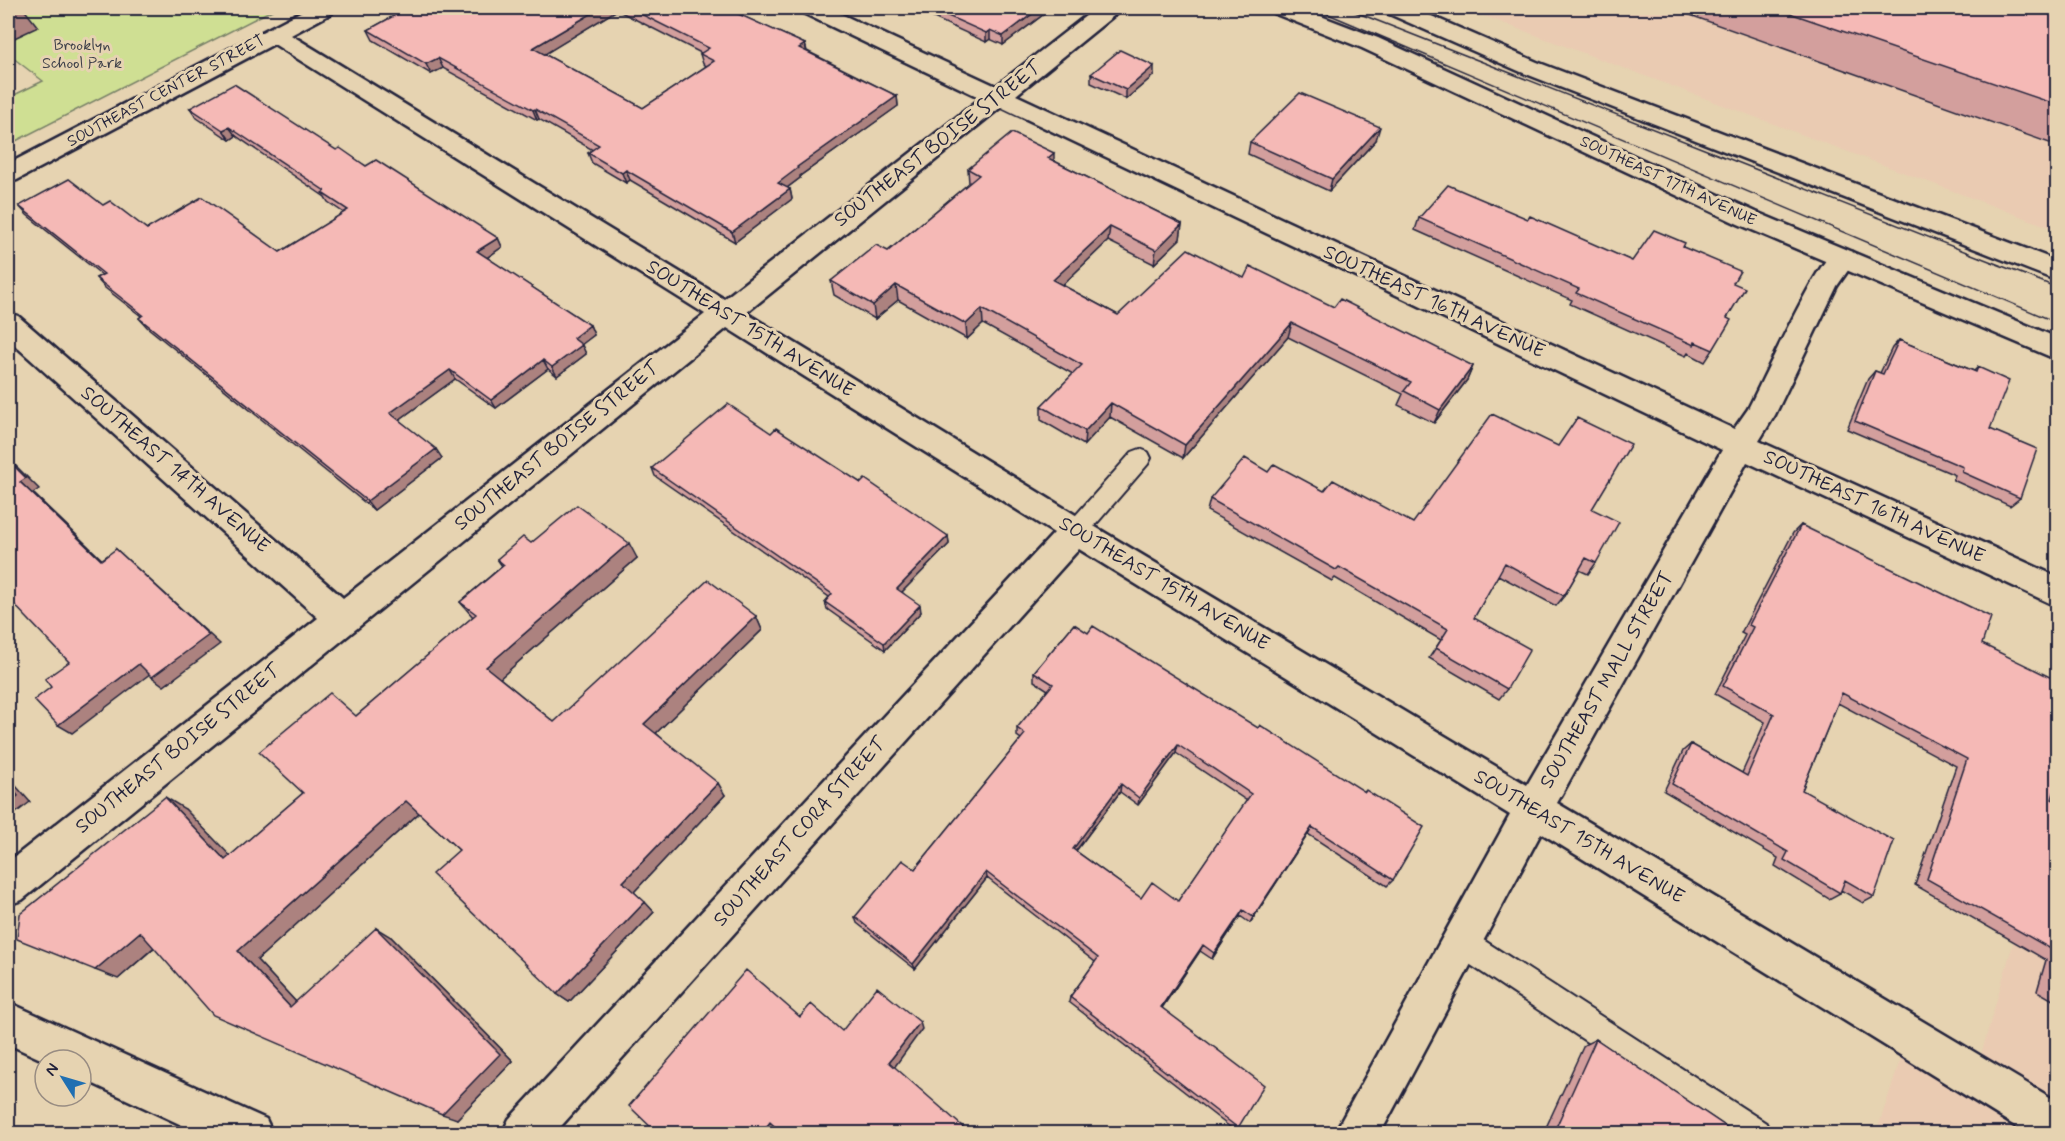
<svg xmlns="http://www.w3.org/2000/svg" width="2065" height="1141" font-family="Mynerve,sans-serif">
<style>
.built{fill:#eacbb2}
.green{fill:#cfdf93;stroke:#788067;stroke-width:1.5}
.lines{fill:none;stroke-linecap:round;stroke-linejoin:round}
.lane-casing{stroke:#22223b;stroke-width:4}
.street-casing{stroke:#22223b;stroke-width:5}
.secondary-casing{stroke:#22223b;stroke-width:5}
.lane{fill:#e6d3b1;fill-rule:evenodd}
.street{fill:#e6d3b1;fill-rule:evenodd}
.secondary{fill:#e6d3b1;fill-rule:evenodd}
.tram{stroke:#22223b;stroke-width:1.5}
.wall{fill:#d39f9d;stroke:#22223b;stroke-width:1.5;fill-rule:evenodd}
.shaded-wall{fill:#ac827f;stroke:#22223b;stroke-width:1.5}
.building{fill:#f5b9b6;stroke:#22223b;stroke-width:1.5;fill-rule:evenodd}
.labels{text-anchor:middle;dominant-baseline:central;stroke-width:6;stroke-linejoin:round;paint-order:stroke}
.far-park-label{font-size:16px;fill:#3c3e48;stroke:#e6d3b1}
.far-street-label{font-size:16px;fill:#22223b;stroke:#e6d3b1}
.street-label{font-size:20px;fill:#22223b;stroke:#e6d3b1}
</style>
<rect width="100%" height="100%" fill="#e6d3b1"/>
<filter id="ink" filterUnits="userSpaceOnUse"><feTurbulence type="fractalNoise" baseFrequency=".0167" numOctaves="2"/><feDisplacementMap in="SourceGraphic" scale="12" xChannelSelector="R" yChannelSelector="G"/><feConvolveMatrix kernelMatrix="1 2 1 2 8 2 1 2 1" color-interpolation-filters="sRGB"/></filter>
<g filter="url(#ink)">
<path class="built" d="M1463,8H2057V230Z
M2057,791V1133L1876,1134L1909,1033L1976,1072Z"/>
<path class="green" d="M8,8H276L8,145V98L43,81L8,54Z"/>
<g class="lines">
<defs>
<path id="lane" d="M1140,449L1148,452L1151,458L1148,464L1084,538L1076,541L1068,538L1064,531L1068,524L1132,452Z
M1461,927L1471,932L1766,1123L1771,1134H1726L1451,952L1446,942L1451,932Z"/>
<path id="street" d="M308,8H335L332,13L291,35L724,299L981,98L803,13L800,8H828L996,86L1096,8H1120L1117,13L1016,95L1734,429L1748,409C1761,384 1817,261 1834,252C1840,249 1845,251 1852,252L1856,259L1837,286L1775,415L1759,441L2058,577V607L1747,462L1557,803L2058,1102V1134H2028L1541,833L1380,1134H1334L1510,815L1079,549L554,1134H502L509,1119L1054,533L727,328L22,900L8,905V862L318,618L8,339V313L18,316L343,598L705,314L274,44L17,180L8,182V164ZM1001,107L1722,450L1527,785L1087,522L746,313Z"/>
<path id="secondary" d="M1270,8H1300L1378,38L1756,212L2058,338V360L1738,224L1362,48L1273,13Z
M1384,8H1413L1537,62L2058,261V281L1521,72L1387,13Z
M8,1002L266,1119L273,1134H201L81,1078V1060L45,1061L8,1044Z"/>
</defs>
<use href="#lane" class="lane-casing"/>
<use href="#street" class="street-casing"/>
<use href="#secondary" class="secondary-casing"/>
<use href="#lane" class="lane"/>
<use href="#street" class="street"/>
<use href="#secondary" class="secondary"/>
<path class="tram" d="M1314,8L2058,323
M1345,8L2058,288"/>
</g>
<path class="wall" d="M408,8H725L805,44L807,51L897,96L898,106L800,176V178L787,188L790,189L792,199L735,242L630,180L626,183L592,163L588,153L593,150L539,119L537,120L443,68L431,74L373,40L368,30ZM617,10L701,53L700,54L703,64L707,66L643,108L544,54Z
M912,8H1052L1003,45L990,39L986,42Z
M1674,8H2058V146L1673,9Z
M1091,74L1154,75L1126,99L1091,83Z
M190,108L336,150L366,166L498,238L502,247L487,258L590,325L594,335L581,344L586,354L557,376L548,369L496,408L455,379L399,420L442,458L374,510L147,327L139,318L141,316L105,288L96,278L102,275L27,215L19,206L103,205L147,229L280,252L344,213L328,202L325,197L236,136L230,140L197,118Z
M1376,140L1329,191L1248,154L1250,142Z
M1054,161L1182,224L1180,239L1154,264L1108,241L1062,285L1118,315L1244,278L1334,307L1473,366L1467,380L1434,423L1398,405L1403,394L1288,337L1183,458L1110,417L1084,445L1041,420V406L1073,374L983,324L967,339L898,300L875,319L834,295L831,281L888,251L969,183L968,169Z
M1419,218L1528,219L1632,261L1683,247L1727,318L1713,350L1705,362L1688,353L1686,356L1570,304L1572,300L1415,230Z
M1899,340L1974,371L1978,367L1990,429L2020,498L2010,506L1953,480L1955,475L1847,429L1868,379L1875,371L1880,373L1892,348Z
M771,433L861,483L948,536L949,544L902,592L921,612L885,650L827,609L825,602L829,597L655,476L652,468Z
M1268,472L1413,523L1592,509L1596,563L1588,574L1579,570L1564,596L1556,606L1498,575L1474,618L1507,689L1499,699L1429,658L1441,640L1335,578L1332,581L1207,511L1210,499Z
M1801,525L1982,644L2052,799L2058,802V1003L2037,991L2046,960L1915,885L1956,766L1838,703L1802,790L1874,897L1863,903L1841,890L1840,893L1829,899L1775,866L1778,858L1664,791L1683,751L1691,744L1742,773L1765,722L1715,694L1745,635L1741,633L1793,533Z
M531,543L637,558L500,678L554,722L756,616L762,630L656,733L725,795L634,892L654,912L569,1002L557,994L459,850L419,813L257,960L296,1002L391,937L513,1061L457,1119L154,948L118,979L185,809L230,856L303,793L356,716L473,617L460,602L502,566L497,559Z
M1074,624L1393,880L1387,886L1308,834L1250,923L1240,916L1212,959L1200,951L1162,1008L1238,1128L1235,1131L1069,1002L1070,997L1095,962L987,878L915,969L857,923L855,917L915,869L1021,739L1017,736V728L1048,690L1034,681V672ZM1176,753L1247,801L1178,901L1141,898L1076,851L1120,792L1138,805Z
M1596,1039L1737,1134H1543L1584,1045Z
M1959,1129L1966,1134H1946L1947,1132Z"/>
<path class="shaded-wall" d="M15,8H23L38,27L8,41V11Z
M601,8H616L617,10L537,59L533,48Z
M1040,8H1052L1003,45V36Z
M990,30V39L986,42V33Z
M805,44L807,54L799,48Z
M438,58L443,68L431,74L426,64Z
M1154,66V75L1126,99V90Z
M897,96L898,106L800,176V178L780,193L778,183L797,167Z
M535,109L539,119L537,120L533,110Z
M229,127L236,136L230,140L223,130Z
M1380,127L1376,140L1329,191L1332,179Z
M1054,153V168L1048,158Z
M626,170L630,180L626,183L622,173Z
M790,189L792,199L735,242L732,232Z
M1182,224L1180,239L1154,264L1156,250Z
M1110,227L1108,241L1052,295L1053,280Z
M498,238L502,247L482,261L477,251Z
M896,285L898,300L875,319L873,305Z
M982,309L983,324L967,339L966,324Z
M1292,323L1288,337L1183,458L1185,445Z
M590,325L594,335L577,348L573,338Z
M582,345L586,354L557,376L552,367Z
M543,360L548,369L496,408L491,400Z
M1473,366L1467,380L1434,423L1440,410Z
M450,370L455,379L396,422L390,413Z
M1111,403L1110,417L1084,445L1085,431Z
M436,449L442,458L374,510L367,501Z
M8,458L39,489L33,493L113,570L101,560L20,482L8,460Z
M948,536L949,544L898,596L897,589Z
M629,543L637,558L498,680L486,667Z
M116,549L220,644L164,686L152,677Z
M920,605L921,612L885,650L884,643Z
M756,616L762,630L652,737L644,724Z
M139,664L151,673L72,733L58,725Z
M1178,745L1176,753L1138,805L1139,798Z
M8,777L30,802L8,819Z
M718,783L725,795L633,893L623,882Z
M1121,784L1120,792L1072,856L1073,849Z
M165,797L185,809L244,870L225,860Z
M406,801L420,812L257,960L308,1015L290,1007L238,951Z
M1312,827L1308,834L1250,923L1253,917Z
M986,872L987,878L915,969L913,964Z
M645,902L654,912L569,1002L557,994Z
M1243,910L1240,916L1212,959L1214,953Z
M376,928L391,937L513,1061L457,1119L442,1114Z
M140,932L161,941L118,979L95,970Z
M1203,945L1200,951L1159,1012L1161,1007Z
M920,1022L922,1029L893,1069L889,1062Z
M770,1122L777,1127L773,1134H761Z"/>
<path class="building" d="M8,8H15L8,11Z
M408,8H601L533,48L643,108L714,61L700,54L709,48L629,8H725L805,44L799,48L897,96L797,167L798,168L778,183L790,189L732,232L626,170L622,173L588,153L599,145L535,109L533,110L438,58L426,64L368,30Z
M930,8H1040L1003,36L990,30L986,33Z
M1775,8H2058V105Z
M1120,50L1154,66L1126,90L1091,74Z
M234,84L336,150L340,148L366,166L376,160L498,238L477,251L590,325L573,338L582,345L552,367L543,360L491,400L450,370L390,413L436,449L367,501L139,318L143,315L96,278L104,274L19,206L69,179L103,205L110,201L147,229L202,197L280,252L348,210L322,193L325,191L229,127L223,130L190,108Z
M1300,93L1380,127L1332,179L1250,142Z
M1012,133L1054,153L1048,158L1182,224L1156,250L1110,227L1053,280L1118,315L1188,249L1244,278L1250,266L1334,307L1340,299L1473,366L1440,410L1404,391L1411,382L1292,323L1185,445L1111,403L1085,431L1041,406L1082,365L982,309L966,324L896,285L873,305L831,281L876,245L888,251L979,175L968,169Z
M1448,185L1528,219L1530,216L1632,261L1654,230L1685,243L1683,247L1740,271L1733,283L1745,288L1727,318L1731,320L1713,350L1695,342L1694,345L1576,293L1579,289L1419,218Z
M1899,340L1976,372L1978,367L2009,381L1990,429L2037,449L2020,498L1962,472L1963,467L1855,421L1875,371L1883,374Z
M728,404L771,433L776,428L861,483L865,479L948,536L897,589L920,605L884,643L825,602L832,594L652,468Z
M1492,414L1558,446L1577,418L1631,444L1592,509L1619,522L1596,563L1586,558L1564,596L1505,563L1474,618L1530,649L1507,689L1436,648L1448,629L1339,567L1336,570L1210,499L1245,458L1268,472L1274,464L1324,491L1333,480L1413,523Z
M8,460L26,478L20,482L101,560L116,549L209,635L152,677L139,664L58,725L34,700L51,687L45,679L69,662L8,598Z
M577,505L629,543L486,667L554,722L708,580L756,616L644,724L718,783L623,882L645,902L557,994L432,874L459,850L406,801L238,951L290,1007L376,928L500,1054L442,1114L213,1015L140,932L95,970L17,939L20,914L165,797L225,860L303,793L259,752L330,693L356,716L476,614L460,602L504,565L497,559L523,537L531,543Z
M1801,525L1991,617L1982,644L2058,681V780L2052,799L2058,802V953L1927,879L1967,759L1842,693L1802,790L1894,841L1874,897L1845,880L1840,893L1784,860L1788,852L1672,784L1691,744L1747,776L1774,714L1723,686L1753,627L1749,625Z
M1074,624L1088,633L1093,626L1258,728L1260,725L1365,792L1366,790L1424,827L1393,880L1312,827L1253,917L1243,910L1214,953L1203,945L1161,1007L1264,1085L1238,1128L1070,997L1098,958L986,872L913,964L855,917L902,860L915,869L1025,734L1017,728L1053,684L1034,672ZM1178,745L1251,794L1178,901L1152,882L1141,898L1073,849L1121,784L1139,798Z
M8,784L18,796L8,804Z
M2058,964V990L2051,986Z
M746,970L800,1017L811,1004L842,1031L877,987L920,1022L889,1062L971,1134H783L770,1122L761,1134H658L629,1106Z
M1596,1039L1737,1134H1553Z
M1959,1129L1966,1134H1958Z"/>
</g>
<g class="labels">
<g class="far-park-label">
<text x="82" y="45">Brooklyn<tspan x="82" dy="18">School Park</tspan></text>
</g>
<g class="far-street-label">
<text transform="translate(166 91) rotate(-28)">SOUTHEAST CENTER STREET</text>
<text transform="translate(1668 181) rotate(25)">SOUTHEAST 17TH AVENUE</text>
</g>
<g class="street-label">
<text transform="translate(938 144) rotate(-38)">SOUTHEAST BOISE STREET</text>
<text transform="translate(1434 302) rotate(25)">SOUTHEAST 16TH AVENUE</text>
<text transform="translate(750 329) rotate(32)">SOUTHEAST 15TH AVENUE</text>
<text transform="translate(557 446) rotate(-39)">SOUTHEAST BOISE STREET</text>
<text transform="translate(175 470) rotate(41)">SOUTHEAST 14TH AVENUE</text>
<text transform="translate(1874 507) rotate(25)">SOUTHEAST 16TH AVENUE</text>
<text transform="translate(1164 584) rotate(31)">SOUTHEAST 15TH AVENUE</text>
<text transform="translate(1607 680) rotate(-60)">SOUTHEAST MALL STREET</text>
<text transform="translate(178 749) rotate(-39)">SOUTHEAST BOISE STREET</text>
<text transform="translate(800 832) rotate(-48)">SOUTHEAST CORA STREET</text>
<text transform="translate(1579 837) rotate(31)">SOUTHEAST 15TH AVENUE</text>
</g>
</g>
<rect width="2065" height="1141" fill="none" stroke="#e6d3b1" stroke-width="30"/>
<rect x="15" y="15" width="2035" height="1111" fill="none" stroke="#22223b" stroke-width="2" filter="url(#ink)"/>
<g transform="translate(63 1078) rotate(307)"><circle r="28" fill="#e6d3b1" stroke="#988c82" stroke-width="1.5"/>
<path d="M0-4.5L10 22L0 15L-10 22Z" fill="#1f6fb2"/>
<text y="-9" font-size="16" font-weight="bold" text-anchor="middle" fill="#22223b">N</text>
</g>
</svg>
